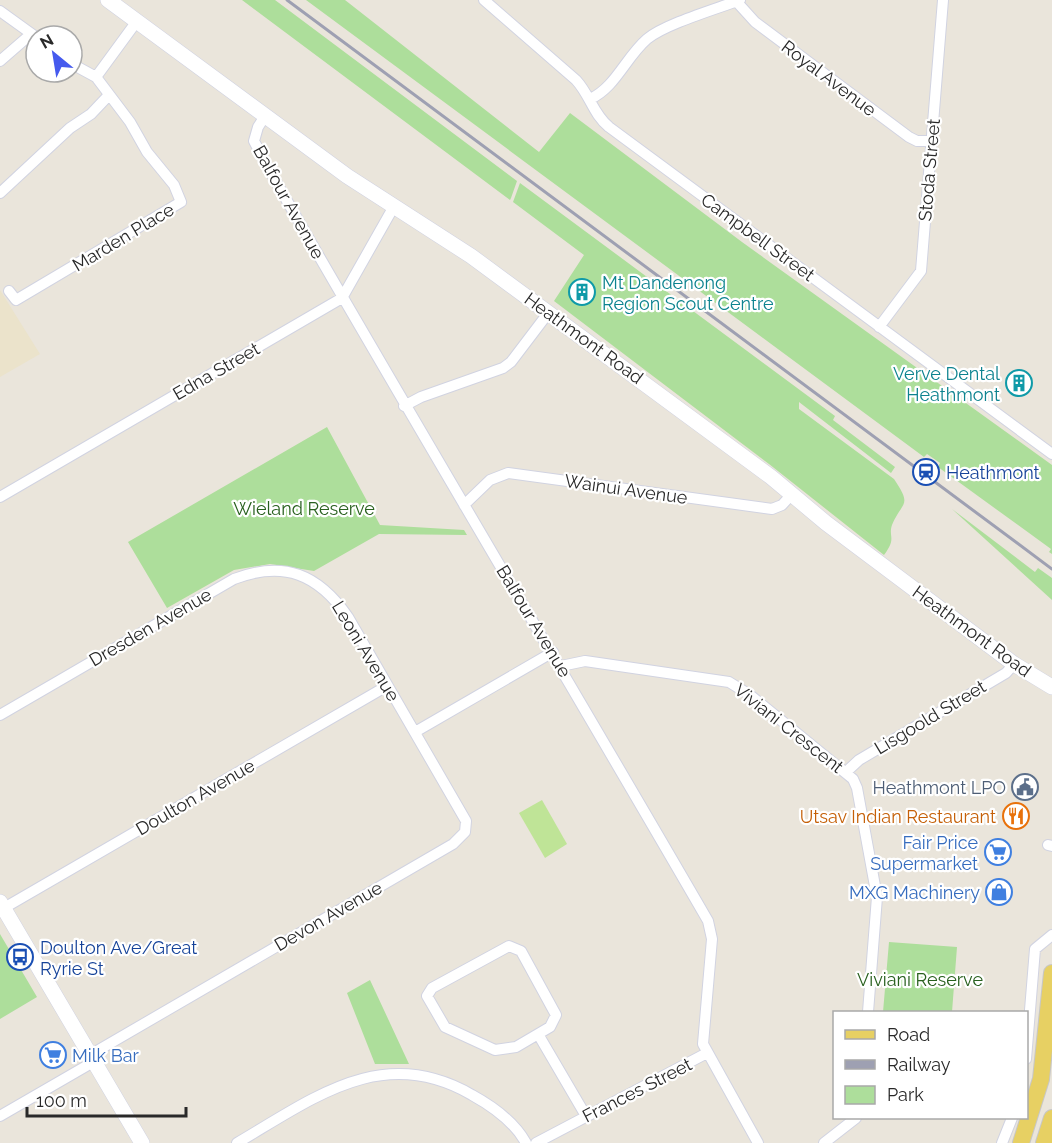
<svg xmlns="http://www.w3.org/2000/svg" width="1052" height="1143" font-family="Raleway,sans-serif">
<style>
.education{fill:#ebe3cb}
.green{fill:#adde9b}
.pitch{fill:#bfe497}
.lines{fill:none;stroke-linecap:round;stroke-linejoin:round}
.street-casing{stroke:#d1d3e1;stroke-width:12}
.secondary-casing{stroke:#d1d3e1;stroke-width:16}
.primary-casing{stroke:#c7c7c7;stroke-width:18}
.street{stroke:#fff;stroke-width:10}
.secondary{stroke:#fff;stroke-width:15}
.primary{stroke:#e7d063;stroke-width:16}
.rail{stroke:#9ea0b2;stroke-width:3}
.labels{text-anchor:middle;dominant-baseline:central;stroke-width:4.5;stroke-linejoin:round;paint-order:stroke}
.street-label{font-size:18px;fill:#292929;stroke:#fff}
.culture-label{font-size:18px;fill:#0d838f;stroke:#fff;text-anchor:start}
.transit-label{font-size:18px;fill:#164399;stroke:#fff;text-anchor:start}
.park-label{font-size:18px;fill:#28601e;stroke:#fff}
.service-label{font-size:18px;fill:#4e5e75;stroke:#fff;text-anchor:end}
.food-label{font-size:18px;fill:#c56008;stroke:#fff;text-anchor:end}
.shop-label{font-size:18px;fill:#366cbe;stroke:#fff;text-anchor:end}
</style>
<rect width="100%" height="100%" fill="#eae5db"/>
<path class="education" d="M0,290L40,354L0,377Z"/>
<path class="green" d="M242,0H275L517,181L511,198L510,200Z
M306,0H345L539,152L570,113L742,242L1052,465V554L1049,552L1051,549L938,467L940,463L927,454L924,457Z
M520,183L835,416L833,420L895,467L891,473L799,402V409L894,479C913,507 902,501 892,525C888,537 897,538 884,555L769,464L554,301L584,255L513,202Z
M327,427L380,525L464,530L467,535L379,534L314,571L270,564L234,570L167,608L128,542Z
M952,509L1035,572L1038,568L1052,578V600Z
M0,934L37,997L0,1019Z
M889,942L957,947L952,1012H883Z
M370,980L409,1064H375L347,993Z"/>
<path class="pitch" d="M542,800L567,844L545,858L519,813Z"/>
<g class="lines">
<defs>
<path id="street" d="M484,0L576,80C590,95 593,114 609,127L1052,454
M735,0L755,22L909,137L917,141H931
M0,11L36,37
M0,61L31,34
M72,64L96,77L137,21
M590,99C615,88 626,57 647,39C665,24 716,9 740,0
M265,116L258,127L254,141L267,166C412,419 562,669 708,921L712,939L703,1044L758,1143
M0,193L70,128L91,114L109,95
M9,291L16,300L181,202L174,185L147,152L130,122L96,77
M879,327L921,271L943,0
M404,406L421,397L503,368L511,362L549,312
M0,497L342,298L393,208
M464,505L490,480L508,473L772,509L782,505L792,494
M561,666L585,661L729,682L750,695L853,779L857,788L877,897L868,1012
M0,715L234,579C284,560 318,574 348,617L466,821L465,832L453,844L90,1055
M415,732L553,652
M846,772L859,760L1006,673L1014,664
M1048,845L1052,846
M4,908L387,686
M509,946L521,951L556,1015L550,1027L516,1047L495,1050L445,1027L427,996L432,988Z
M538,1034L586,1116
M1026,1059L1035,949L1052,935
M0,1116L95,1061
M237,1143C314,1098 383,1043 472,1095C492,1106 515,1123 526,1143
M536,1143L707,1053
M824,1143L856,1118
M1002,1143L1012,1118"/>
<path id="secondary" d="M108,0L347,176L471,256L771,477L826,523L1014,664L1052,687
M0,902L142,1143"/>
<path id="primary" d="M1021,1143L1041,1079L1052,973
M1044,1143L1052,1118"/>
</defs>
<use href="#street" class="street-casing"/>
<use href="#secondary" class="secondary-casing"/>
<use href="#primary" class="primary-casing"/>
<use href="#street" class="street"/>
<use href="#secondary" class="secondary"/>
<use href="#primary" class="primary"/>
<path class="rail" d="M287,0L1052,569"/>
</g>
<defs>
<symbol id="building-ring" viewBox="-11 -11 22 22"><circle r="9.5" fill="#fff" stroke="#0f9aa8" stroke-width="1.5"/><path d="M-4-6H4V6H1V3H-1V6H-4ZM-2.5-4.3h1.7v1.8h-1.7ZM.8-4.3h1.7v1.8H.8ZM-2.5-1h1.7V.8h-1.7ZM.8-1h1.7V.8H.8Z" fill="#0f9aa8"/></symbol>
<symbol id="station-ring" viewBox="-11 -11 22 22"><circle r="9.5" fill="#fff" stroke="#1a4fb4" stroke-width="1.5"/><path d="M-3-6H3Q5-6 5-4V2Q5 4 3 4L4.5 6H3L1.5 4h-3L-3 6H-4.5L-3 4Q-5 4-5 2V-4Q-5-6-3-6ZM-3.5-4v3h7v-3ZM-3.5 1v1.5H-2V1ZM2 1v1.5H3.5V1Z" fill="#1a4fb4"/></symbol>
<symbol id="civic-ring" viewBox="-11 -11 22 22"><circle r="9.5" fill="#fff" stroke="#5c6f8a" stroke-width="1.5"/><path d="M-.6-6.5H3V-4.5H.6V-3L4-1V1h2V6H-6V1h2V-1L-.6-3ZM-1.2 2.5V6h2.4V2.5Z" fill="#5c6f8a"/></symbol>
<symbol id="restaurant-ring" viewBox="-11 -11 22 22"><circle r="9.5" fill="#fff" stroke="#e8710a" stroke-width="1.5"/><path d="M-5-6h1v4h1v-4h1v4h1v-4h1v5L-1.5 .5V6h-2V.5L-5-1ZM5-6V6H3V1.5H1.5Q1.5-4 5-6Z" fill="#e8710a"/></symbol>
<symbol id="supermarket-ring" viewBox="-11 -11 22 22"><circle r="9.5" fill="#fff" stroke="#3f7fe0" stroke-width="1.5"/><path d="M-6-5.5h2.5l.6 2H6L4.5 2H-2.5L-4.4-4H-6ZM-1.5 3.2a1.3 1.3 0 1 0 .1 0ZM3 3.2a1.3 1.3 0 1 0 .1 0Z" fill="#3f7fe0"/></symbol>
<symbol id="shop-ring" viewBox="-11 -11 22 22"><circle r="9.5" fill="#fff" stroke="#3f7fe0" stroke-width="1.5"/><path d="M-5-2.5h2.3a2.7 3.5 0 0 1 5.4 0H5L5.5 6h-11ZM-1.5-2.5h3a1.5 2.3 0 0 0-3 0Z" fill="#3f7fe0"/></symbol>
<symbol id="bus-ring" viewBox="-11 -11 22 22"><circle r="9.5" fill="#fff" stroke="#1a4fb4" stroke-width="1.5"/><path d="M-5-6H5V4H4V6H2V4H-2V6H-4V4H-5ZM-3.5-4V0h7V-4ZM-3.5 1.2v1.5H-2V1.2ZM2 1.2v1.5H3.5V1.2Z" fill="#1a4fb4"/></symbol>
</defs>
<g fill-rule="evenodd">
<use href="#building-ring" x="567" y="277" width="30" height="30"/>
<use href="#building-ring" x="1004" y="368" width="30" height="30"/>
<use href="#station-ring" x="911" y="457" width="30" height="30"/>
<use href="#civic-ring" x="1010" y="772" width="30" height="30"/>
<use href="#restaurant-ring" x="1001" y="801" width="30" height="30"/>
<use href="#supermarket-ring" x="983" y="837" width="30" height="30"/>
<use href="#shop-ring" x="984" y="877" width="30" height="30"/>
<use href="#bus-ring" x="5" y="942" width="30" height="30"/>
<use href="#supermarket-ring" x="38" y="1040" width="30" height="30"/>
</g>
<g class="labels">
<g class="street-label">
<text transform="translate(829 78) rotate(37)">Royal Avenue</text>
<text transform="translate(929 170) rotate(-85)">Stoda Street</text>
<text transform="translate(289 202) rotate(61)">Balfour Avenue</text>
<text transform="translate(123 237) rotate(-31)">Marden Place</text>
<text transform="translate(758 237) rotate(36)">Campbell Street</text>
<text transform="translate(584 338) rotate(36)">Heathmont Road</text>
<text transform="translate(216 371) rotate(-30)">Edna Street</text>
<text transform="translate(626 489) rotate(8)">Wainui Avenue</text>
<text transform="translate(534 621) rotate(59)">Balfour Avenue</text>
<text transform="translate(150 627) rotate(-30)">Dresden Avenue</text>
<text transform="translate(972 631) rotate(36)">Heathmont Road</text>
<text transform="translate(366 651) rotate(59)">Leoni Avenue</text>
<text transform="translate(930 717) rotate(-31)">Lisgoold Street</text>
<text transform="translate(789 728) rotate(38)">Viviani Crescent</text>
<text transform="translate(195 797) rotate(-30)">Doulton Avenue</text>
<text transform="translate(328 916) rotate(-30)">Devon Avenue</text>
<text transform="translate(637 1090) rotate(-27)">Frances Street</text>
</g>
<g class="culture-label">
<text x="602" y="282">Mt Dandenong<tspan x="602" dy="21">Region Scout Centre</tspan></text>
<text x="1000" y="373" text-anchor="end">Verve Dental<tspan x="1000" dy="21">Heathmont</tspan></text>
</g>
<g class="transit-label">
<text x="946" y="472">Heathmont</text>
<text x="40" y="947">Doulton Ave/Great<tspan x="40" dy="21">Ryrie St</tspan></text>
</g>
<g class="park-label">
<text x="304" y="508">Wieland Reserve</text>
<text x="920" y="979">Viviani Reserve</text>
</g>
<g class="service-label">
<text x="1006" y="787">Heathmont LPO</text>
</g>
<g class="food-label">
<text x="996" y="816">Utsav Indian Restaurant</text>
</g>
<g class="shop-label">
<text x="978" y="842">Fair Price<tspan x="978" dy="21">Supermarket</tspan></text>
<text x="980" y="892">MXG Machinery</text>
<text x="72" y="1055" text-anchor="start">Milk Bar</text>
</g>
</g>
<rect x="833" y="1011" width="195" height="108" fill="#ffffff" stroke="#a9a9a9" stroke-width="1.5"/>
<rect x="845" y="1030" width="30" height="9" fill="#e7d063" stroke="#a9a9a9" stroke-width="1.5"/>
<text x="887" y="1041" font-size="18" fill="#292929">Road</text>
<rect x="845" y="1060" width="30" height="9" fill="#9ea0b2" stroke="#a9a9a9" stroke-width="1.5"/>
<text x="887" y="1071" font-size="18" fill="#292929">Railway</text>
<rect x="845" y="1086" width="30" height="18" fill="#adde9b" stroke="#a9a9a9" stroke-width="1.5"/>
<text x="887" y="1101" font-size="18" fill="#292929">Park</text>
<g transform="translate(54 54) rotate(330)"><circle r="28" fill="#ffffff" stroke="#a9a9a9" stroke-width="1.5"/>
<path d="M0-4.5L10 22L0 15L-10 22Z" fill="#455aee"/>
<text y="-9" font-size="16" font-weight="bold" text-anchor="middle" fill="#292929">N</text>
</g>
<path d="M27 1107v9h159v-9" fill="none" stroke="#292929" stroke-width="3"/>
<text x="36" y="1107" font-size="18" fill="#292929" stroke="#ffffff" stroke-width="4.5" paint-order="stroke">100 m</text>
</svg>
